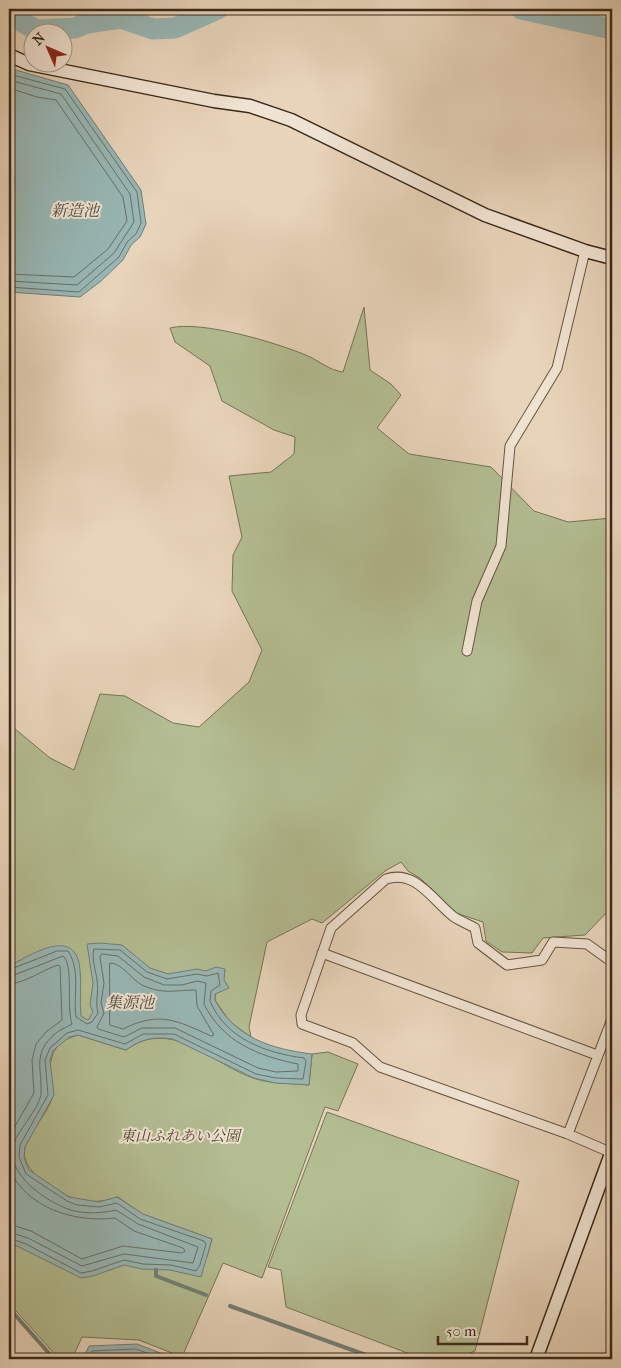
<svg xmlns="http://www.w3.org/2000/svg" width="621" height="1368" font-family="'IM FELL French Canon','Noto Serif JP',serif">
<style>
.green{fill:#b3bd92;stroke:#767355}
.water{fill:#98b7b5;stroke:#727e76}
.lines{fill:none;stroke-linecap:round;stroke-linejoin:round}
.shore{stroke:#687066;stroke-width:1}
.stream{stroke:#727e76;stroke-width:4}
.river{stroke:#98b7b5;stroke-width:21}
.street-casing{stroke:#655440;stroke-width:11}
.secondary-casing{stroke:#392918;stroke-width:15}
.street{stroke:#f0e3d2;stroke-width:9}
.secondary{stroke:#f0e3d2;stroke-width:12}
.labels{text-anchor:middle;dominant-baseline:central;stroke-width:4;stroke-linejoin:round;paint-order:stroke}
.park-label{font-size:15px;font-style:italic;fill:#514730;stroke:#f0e3d2}
.water-label{font-size:16px;font-style:italic;fill:#514c3f;stroke:#f0e3d2}
</style>
<rect width="100%" height="100%" fill="#e8d4ba"/>
<filter id="stains"><feTurbulence type="fractalNoise" baseFrequency=".004" numOctaves="4"/><feColorMatrix values="0 0 0 0 .2 0 0 0 0 .09 0 0 0 0 .02 0 0 0 .5 -.17"/></filter>
<radialGradient id="worn" r=".72"><stop offset=".6" stop-color="#630" stop-opacity="0"/><stop offset="1" stop-color="#630" stop-opacity=".3"/></radialGradient>
<path class="green" d="M364,307L370,370L391,384L401,395L377,428L409,454L491,467L534,511L568,522L612,518V907L585,935L543,938L532,953L502,952L486,941L483,922L456,913L420,878L408,871L401,862L385,871L322,923L312,919L267,942L249,1027L251,1037L230,1022L215,1000V994L221,991L225,970L49,1037L9,1090V724L50,758L74,770L100,694L125,696L173,723L199,727L249,682L262,650L232,591L233,555L242,537L229,476L271,472L294,454L295,437L274,430L222,401L210,366L175,342L170,328C201,320 278,343 308,356C321,362 329,370 343,372Z
M78,1035L126,1050C172,1016 212,1065 256,1079C273,1084 291,1083 309,1085L312,1054L328,1052L358,1064L338,1111L325,1107L262,1278L223,1263L182,1357L139,1340L82,1337L72,1359H59L9,1303V1177L207,1257L212,1239L142,1214L118,1197C104,1202 90,1203 76,1199C57,1194 18,1170 25,1147C31,1129 47,1115 53,1096C54,1093 52,1089 51,1085C48,1060 51,1042 78,1035Z
M327,1112L519,1181L475,1351L455,1359H423L286,1307L281,1270L268,1267Z"/>
<path class="water" d="M9,68L68,85L141,190L146,224L140,237L131,245L123,260L101,281L80,297L9,292Z
M100,943L122,945L150,968L168,974L197,969L206,971L216,967L225,969L224,980L229,988L215,994V1000C235,1038 272,1049 312,1054L309,1085L275,1083L254,1078L173,1039C154,1036 141,1039 126,1050L78,1035L70,1037L58,1046L53,1051L50,1060L54,1095L25,1147L24,1158L29,1170L69,1197L99,1202L117,1197L143,1214L212,1239L201,1277L170,1270L142,1269L124,1265L93,1276L81,1278L9,1242V966C33,954 76,925 80,970C82,985 79,1000 81,1016L88,1020L93,1012L90,1005L93,983L87,944Z
M137,1344L171,1357L170,1359H83L89,1346Z"/>
<g class="lines">
<path class="shore" d="M9,74L65,89L137,192L141,223L136,234L127,242L119,257L79,292L9,287
M9,80L61,94L130,194L134,222L114,253L77,285L9,281
M9,88L37,97L56,100L123,197L127,221L108,249L74,277L9,274
M102,954L118,956L144,977L164,985H182L197,981L206,983L204,1004C223,1042 258,1056 298,1064V1071L276,1072L258,1068L175,1028H142L124,1037L98,1029L97,1027L104,1013L101,1003L104,983L100,957Z
M110,963C122,963 131,979 142,985C164,995 174,990 196,990L197,1006L214,1035L211,1036C176,1020 159,1011 123,1029L110,1025Z
M9,970L57,951H68C81,970 73,996 76,1017L87,1024L92,1022L98,1013C95,1001 99,992 97,980C96,971 91,958 94,949L120,950L147,972L167,979L197,974L207,976L218,973L220,985L211,991L210,1001C226,1039 266,1053 304,1058L306,1061L303,1079L276,1078L256,1074L174,1034H143L125,1044L78,1030L67,1033L50,1048L45,1060L48,1095L20,1145L19,1157L26,1174L67,1201L77,1205L99,1207L117,1203L140,1219L204,1241L206,1244L200,1265L196,1271L171,1265L143,1264L124,1260L92,1271L81,1273L26,1244L9,1238
M9,977L63,956C74,965 66,1007 72,1024C67,1027 61,1029 56,1033C32,1053 42,1067 41,1093C41,1106 19,1129 14,1143C3,1174 49,1204 74,1211C88,1214 103,1213 116,1210L138,1224L198,1247L193,1263L124,1254L82,1266L28,1238L9,1232
M9,984C26,983 42,970 58,965L60,966L62,1020L46,1032L36,1044L32,1060L34,1093L9,1137
M9,1169C27,1208 74,1223 115,1218L134,1231L183,1248L185,1251L182,1253L123,1246L82,1259L31,1231L9,1224
M88,1359L92,1351L136,1349L163,1359
M95,1359L97,1357L135,1355L146,1359"/>
<path class="stream" d="M156,1270V1276L206,1295
M230,1306L377,1359
M9,1308L54,1359"/>
<path class="river" d="M521,9L612,29
M9,15L37,30L75,28L87,23L121,18L153,29L175,28L218,9"/>
<defs>
<path id="street" d="M467,651L477,601L501,546L510,446L557,368L585,251
M322,953L597,1055
M568,1134L612,1019
M612,1153L568,1134L380,1067L353,1043L302,1024L301,1015L331,928L386,879C416,869 433,901 454,917C460,921 468,924 475,928L478,943L507,965L542,960L553,942L587,944L612,962
M609,1359L612,1350"/>
<path id="secondary" d="M9,55L29,64L214,101L250,106L291,120L485,215L585,251L612,258
M536,1359L612,1151"/>
</defs>
<use href="#street" class="street-casing"/>
<use href="#secondary" class="secondary-casing"/>
<use href="#street" class="street"/>
<use href="#secondary" class="secondary"/>
</g>
<g class="labels">
<g class="park-label">
<text x="180" y="1136">東山ふれあい公園</text>
</g>
<g class="water-label">
<text x="75" y="210">新造池</text>
<text x="130" y="1002">集源池</text>
</g>
</g>
<rect width="621" height="1368" fill="none" stroke="#e8d4ba" stroke-width="30"/>
<rect x="10" y="10" width="601" height="1348" fill="none" stroke="#392918" stroke-width="2.5"/>
<rect x="15" y="15" width="591" height="1338" fill="none" stroke="#392918"/>
<g transform="translate(48 48) rotate(315)"><circle r="24" fill="#f0e3d2" stroke="#a79988"/>
<path d="M0-4L9 19L0 12L-9 19Z" fill="#8f2418"/>
<text y="-8" font-size="14" font-weight="bold" text-anchor="middle" fill="#392918">N</text>
</g>
<path d="M438 1336v8h89v-8" fill="none" stroke="#392918" stroke-width="2.5"/>
<text x="446" y="1336" font-size="15" fill="#392918" stroke="#f0e3d2" stroke-width="4" paint-order="stroke">50 m</text>
<rect width="100%" height="100%" filter="url(#stains)"/>
<rect width="100%" height="100%" fill="url(#worn)"/>
</svg>
